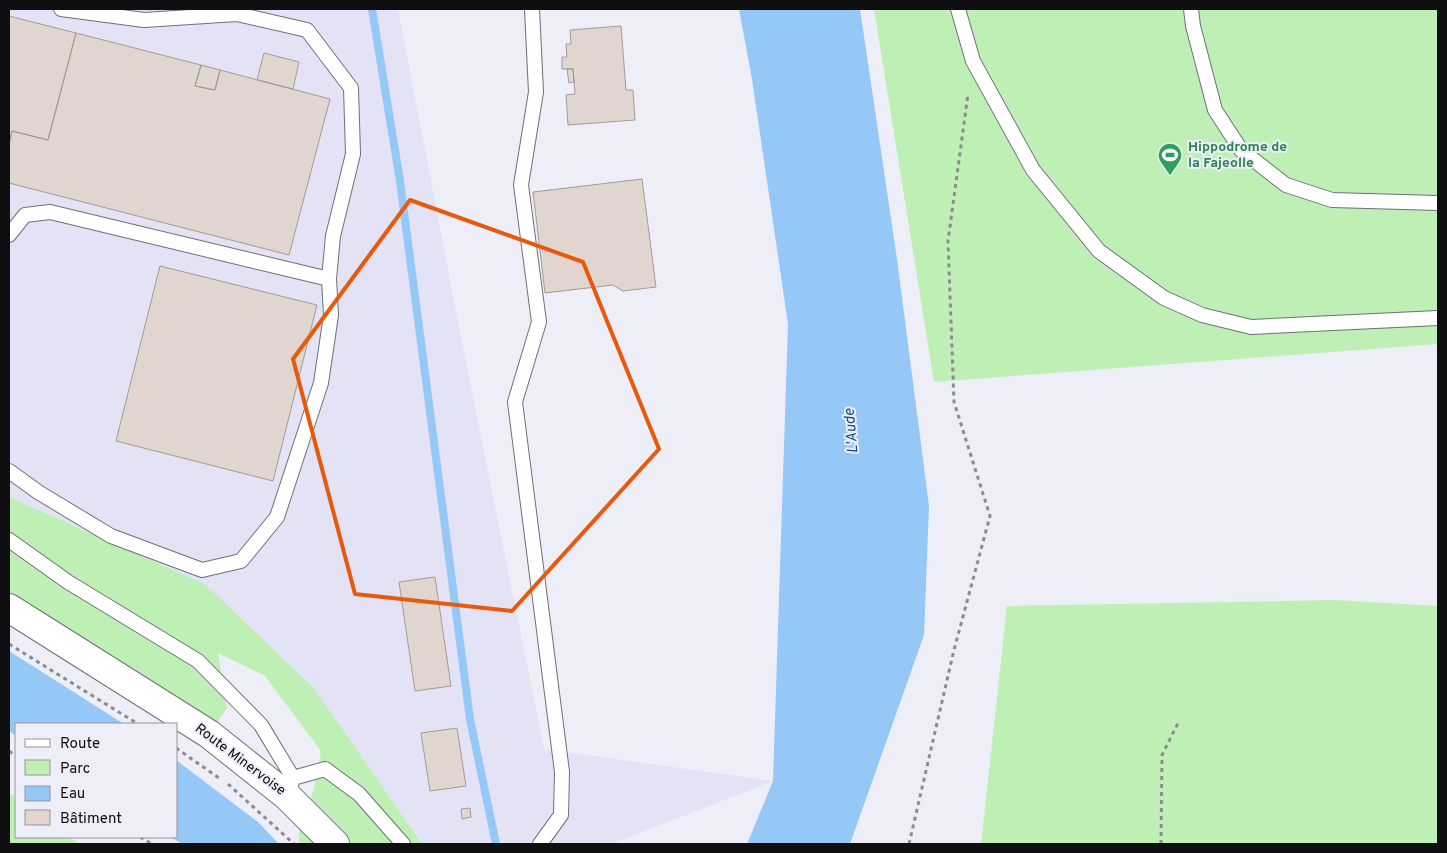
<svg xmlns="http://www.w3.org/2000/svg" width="1447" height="853" font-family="Overpass,sans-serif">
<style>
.built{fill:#e4e3f5}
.green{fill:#bef0b6}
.water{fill:#95c7f7}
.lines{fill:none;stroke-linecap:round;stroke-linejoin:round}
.stream{stroke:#95c7f7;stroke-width:8}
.building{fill:#e0d5cf;stroke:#a49a95}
.lane-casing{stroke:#6f6f78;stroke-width:16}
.secondary-casing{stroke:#6f6f78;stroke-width:30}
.path{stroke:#8b8b92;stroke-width:3;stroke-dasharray:4 4;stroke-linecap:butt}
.lane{stroke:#fff;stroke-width:14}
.secondary{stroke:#fff;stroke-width:28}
.marked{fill:none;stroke:#e8590c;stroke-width:4;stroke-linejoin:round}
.labels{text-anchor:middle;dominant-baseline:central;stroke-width:4;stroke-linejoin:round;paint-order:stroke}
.leisure-label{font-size:14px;font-weight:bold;fill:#27864d;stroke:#eeeef8;text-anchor:start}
.street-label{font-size:14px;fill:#0f0f12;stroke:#eeeef8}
.water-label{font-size:15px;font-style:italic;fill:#0a5187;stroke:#eeeef8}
</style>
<rect width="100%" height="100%" fill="#eeeef8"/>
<path class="built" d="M9,9H398L458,322L544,749L773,781L612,844H422L314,688L205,584L9,497Z"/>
<path class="green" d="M874,9H1438V344L934,382Z
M9,497L205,584L314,688L422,844H299V829L314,789L321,751L265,676L218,653L227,708L209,734L9,608Z
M1334,600L1438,606V844H981L1007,606Z
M9,793L16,798V837H69L79,844H9Z"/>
<path class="water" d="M739,9H860L897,259L929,506L924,635L850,844H747L773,781L788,324L752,79Z
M9,651L124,724H16V736L9,731Z
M176,760L258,822L279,844H182L171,837H176Z"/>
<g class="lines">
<path class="stream" d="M372,9L400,181L470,719L496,844"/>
</g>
<path class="building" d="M9,16L76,33L48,140L12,131L9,145Z
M621,26L626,90H633L635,120L568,125L566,95L575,94L573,69H562V57H567L566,44H571L570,30Z
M76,33L201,65L195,86L215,90L220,70L330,99L289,255L9,183V145L12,131L48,140Z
M264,53L299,62L293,89L257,80Z
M201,65L220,70L215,90L195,86Z
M567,69H573L574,82L569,83Z
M642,179L656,287L623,291L613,285L545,293L533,192Z
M160,266L317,305L273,481L116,441Z
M435,577L451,686L415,691L399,582Z
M457,728L466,786L430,791L421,733Z
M470,808L471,817L462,819L461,809Z"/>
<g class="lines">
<defs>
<path id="lane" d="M61,9L144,20L237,14L307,30L351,88L353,154L333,236L329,279
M532,9L536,92L521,185L539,322L515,402L562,772L561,815L540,844
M958,9L973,61L1033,170L1099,251L1164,298L1202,315L1251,327L1438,318
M1191,9L1193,26L1215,110L1241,150L1286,185L1332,200L1438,203
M9,235L25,215L50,212L329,279L331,315L321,383L277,517L241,561L202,570L111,536L38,492L9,471
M9,540L68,582L198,661L261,725L293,778
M291,785L293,778L325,769L359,794L403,844"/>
<path id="secondary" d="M9,608L209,734L287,796L335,844"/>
</defs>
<use href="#lane" class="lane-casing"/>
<use href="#secondary" class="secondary-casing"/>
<path class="path" d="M9,644L138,724
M176,748L219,778
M9,751L16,756
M228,784L294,844
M140,837L152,844
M909,844L954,650L990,516L954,402L948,241L968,94
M1161,844L1162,755L1178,723"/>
<use href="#lane" class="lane"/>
<use href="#secondary" class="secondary"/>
</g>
<path class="marked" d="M410,200L583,262L659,449L512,611L355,594L293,359Z"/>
<defs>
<symbol id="stadium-pin" viewBox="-11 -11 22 30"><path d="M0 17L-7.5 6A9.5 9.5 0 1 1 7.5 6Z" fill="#2e9e5b" stroke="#eeeef8"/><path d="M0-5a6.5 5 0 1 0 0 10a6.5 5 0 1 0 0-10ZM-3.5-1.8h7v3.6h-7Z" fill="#fff"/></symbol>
</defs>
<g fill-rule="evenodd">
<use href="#stadium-pin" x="1156" y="141" width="28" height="38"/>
</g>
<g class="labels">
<g class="leisure-label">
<text x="1188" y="147">Hippodrome de<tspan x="1188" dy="16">la Fajeolle</tspan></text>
</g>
<g class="street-label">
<text transform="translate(240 760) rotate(37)">Route Minervoise</text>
</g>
<g class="water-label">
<text transform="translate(852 431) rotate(-95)">L'Aude</text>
</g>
</g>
<rect width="1447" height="853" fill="none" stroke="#0f0f12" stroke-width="20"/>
<rect x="15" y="723" width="162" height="115" fill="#eeeef8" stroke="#95959c"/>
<rect x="25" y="739" width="25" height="8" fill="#ffffff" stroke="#95959c"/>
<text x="60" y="748" font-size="15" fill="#0f0f12">Route</text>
<rect x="25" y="760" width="25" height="15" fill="#bef0b6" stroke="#95959c"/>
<text x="60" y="773" font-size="15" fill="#0f0f12">Parc</text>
<rect x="25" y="786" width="25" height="15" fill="#95c7f7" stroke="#95959c"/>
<text x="60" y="798" font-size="15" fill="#0f0f12">Eau</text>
<rect x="25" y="810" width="25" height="15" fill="#e0d5cf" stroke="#95959c"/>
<text x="60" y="823" font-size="15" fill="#0f0f12">Bâtiment</text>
</svg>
